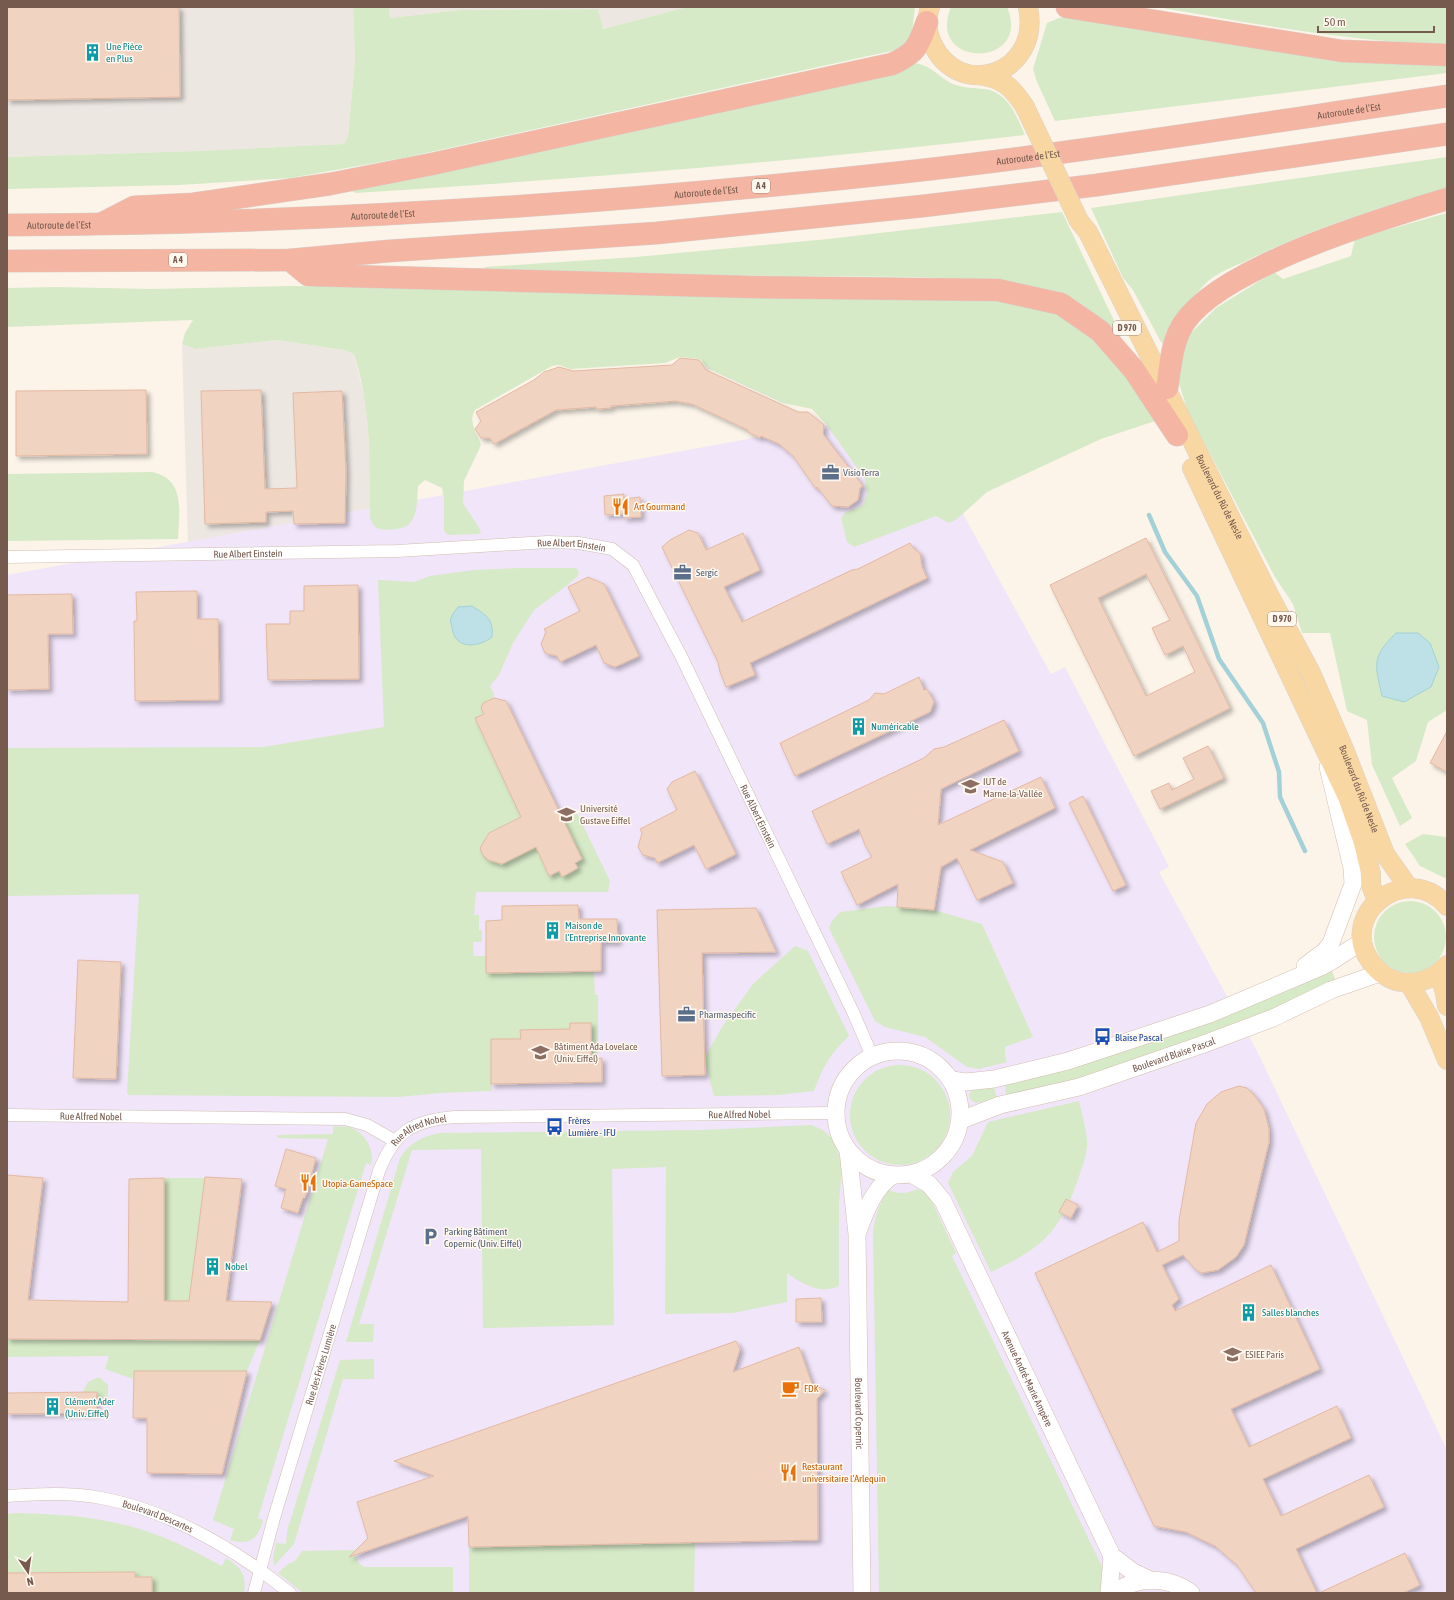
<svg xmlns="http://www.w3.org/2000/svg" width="1454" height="1600" font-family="'Asap Condensed',sans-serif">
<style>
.industrial{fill:#ede7e2}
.education{fill:#f1e5f9}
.green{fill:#d6eac7}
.water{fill:#bde1e6;stroke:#a4d1d7}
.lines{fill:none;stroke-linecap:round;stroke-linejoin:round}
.stream{stroke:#a4d1d7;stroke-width:4.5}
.building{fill:#f1d3c1;stroke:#e3b9a2;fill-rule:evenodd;filter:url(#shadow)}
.street-casing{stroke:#d0beb1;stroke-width:13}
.secondary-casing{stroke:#d3beaf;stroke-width:18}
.primary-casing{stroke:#d9d1cd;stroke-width:20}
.highway-casing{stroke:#d9d1cd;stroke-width:23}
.street{stroke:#fff;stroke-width:12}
.secondary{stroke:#fff;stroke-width:17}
.primary{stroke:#f9d7a3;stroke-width:19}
.highway{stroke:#f4b5a2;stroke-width:22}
.primary-bridge-casing{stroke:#d9d1cd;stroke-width:20;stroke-linecap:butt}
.primary-bridge{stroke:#f9d7a3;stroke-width:19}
.labels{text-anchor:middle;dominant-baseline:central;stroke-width:3;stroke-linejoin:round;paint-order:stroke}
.shield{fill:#fff8ef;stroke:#9f897e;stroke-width:1}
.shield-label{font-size:9px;font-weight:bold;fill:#765a4d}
.culture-label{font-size:10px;fill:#0d838f;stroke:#fff8ef;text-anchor:start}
.street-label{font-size:10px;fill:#765a4d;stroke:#fff8ef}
.service-label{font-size:10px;fill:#4e5e75;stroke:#fff8ef;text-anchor:start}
.food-label{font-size:10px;fill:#c56008;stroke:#fff8ef;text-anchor:start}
.education-label{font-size:10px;fill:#785e54;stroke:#fff8ef;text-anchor:start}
.transit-label{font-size:10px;fill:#164399;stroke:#fff8ef;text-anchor:start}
</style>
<defs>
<filter id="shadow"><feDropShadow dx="3.5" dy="3.5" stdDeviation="2" flood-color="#0004"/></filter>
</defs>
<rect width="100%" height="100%" fill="#fcf4e9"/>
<path class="industrial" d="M7,7H353L355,60L348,136L344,144L198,151L7,157Z
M389,7H687L603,29L597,9L460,10L390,18Z
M277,340L344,350L354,354L366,404L370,463V517L188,544L182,344L195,349Z"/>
<path class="education" d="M906,410L1051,674L1065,667L1162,853L1169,867L1159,872L1258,1053L1447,1450V1593H7V575Z"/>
<path class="green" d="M353,7H389L390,18L460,10L598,9L603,29L687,7H915L912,32L905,47L891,51L403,158L290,178L179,185L7,189V157L198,151L344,144L348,136L355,60Z
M951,7H1007C1033,69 925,69 951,7Z
M1157,7H1447V45C1349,41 1253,24 1157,7Z
M1074,17L1447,61V73L1055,121L1037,82L1033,69L1047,23L1059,18Z
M910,63C931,63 936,76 953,84C963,88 974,88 984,89C1008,92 1016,115 1025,135C803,161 580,179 356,193L352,191Z
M1447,157V188C1380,207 1313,228 1250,259C1238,265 1223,270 1212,278C1193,292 1178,325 1165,345L1161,342L1133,290L1123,278L1091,208Z
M1062,212L1121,335L1118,337L1036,288L1000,280L913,277L690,275L484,269L485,267L636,257L828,239Z
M1447,213V710L1428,722L1416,761L1392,778L1412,818L1400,826L1372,765L1367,720L1347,711L1330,633H1302L1293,604L1275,577L1188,412L1175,371L1187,337L1216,308L1274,272L1283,279L1351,256L1355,239Z
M292,286L977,296C1001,301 1033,305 1055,314C1103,332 1128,381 1155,421L1101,439L987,492L957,519L949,523L936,516L854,547L847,542L841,518L846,512L858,508L864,504L867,494L865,479L826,424L812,409L783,403L709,369L700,359L680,357L665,363L571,369L559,365L552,366L475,410C468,422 477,433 481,445L464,481L463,503L481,531L479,534L448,535L444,531V498L442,488L425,480L418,486C417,499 418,516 408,525C402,530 383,531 377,528C373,526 371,521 370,517C370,462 371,407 354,354L344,350L277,340L195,349L182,344L185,333L193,320L7,327V288L57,287L151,289Z
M152,472C186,479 179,512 178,539L7,541V474Z
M521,568H576L579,572L577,577L561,590L534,610L513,643L499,675L490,686L494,694V698L483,703L481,708L484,714L475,718L521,817L486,835L488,839L483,843L480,848L484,856L492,861L497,860L500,865L536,847L549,875L559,871L562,877L578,868L575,863L581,859L562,819L577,813L610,881L608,892H476L474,915H479V930H482V942H473L474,956H486L487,973L594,972L595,995H598V1058H591V1023H570V1041L554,1029L521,1030V1045L506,1039H491L492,1091L440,1093L399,1097L129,1095L127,1093L139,894L7,896V748L263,747L384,727L378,580L414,582L430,576L474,570Z
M1423,834L1447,837V879L1420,866L1405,844Z
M1374 937a36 36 0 1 1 72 0a36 36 0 1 1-72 0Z
M887,906L934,910L982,924L1033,1037L1005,1047V1056L1007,1062L979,1069L967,1067L925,1037L885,1027L875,1021L829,928L832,921L840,912Z
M795,946L808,951L849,1036C829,1055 824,1065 814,1091L779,1095L714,1096L704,1059L722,1027L753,984Z
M1331,969L1336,981L1244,1022L1090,1075L1006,1097L1005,1083Z
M850 1115a50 50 0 1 1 100 0a50 50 0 1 1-100 0Z
M994,1086L997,1099L975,1103L970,1099L969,1094L972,1090Z
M1079,1101C1082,1114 1086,1128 1087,1140C1088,1154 1081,1170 1077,1182C1059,1234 1040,1249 991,1272L948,1183L953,1172L972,1156L988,1122Z
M811,1125L823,1130L834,1140L842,1165L839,1204V1286C821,1295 802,1284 787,1273V1302L733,1313L665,1314L666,1167L612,1169L614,1325L483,1328L481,1149L412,1150L359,1324H374L373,1342H346L400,1158C409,1143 423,1136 440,1133L702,1130Z
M333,1126C339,1127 345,1126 349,1127C365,1132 375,1150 371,1165L366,1163L258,1518L263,1520C258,1539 250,1546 230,1540L234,1529L213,1520L328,1139L277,1138V1135L333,1134Z
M164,1178H205L189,1301H164Z
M918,1189L929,1195L956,1253L952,1256L1106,1575L1101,1593H879L873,1231C876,1214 879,1203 889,1190C900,1195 907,1193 918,1189Z
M7,1339L260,1340L247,1371H134L133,1379L105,1369L109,1356L7,1357Z
M374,1359V1379H343L294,1544L274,1566L273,1558L276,1543L286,1544L288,1525H289L340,1360Z
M99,1377L108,1385V1400H96L82,1393L88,1382Z
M16,1513C61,1514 106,1517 149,1532C175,1541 198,1553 222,1566L226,1558C241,1567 247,1575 244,1593H152V1577H135V1572L7,1573V1514Z
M695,1543L694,1593H469V1547Z
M354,1550L358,1562L364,1567H453V1593H303L278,1573L288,1564L295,1561L302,1551Z"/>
<path class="water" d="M472,606C486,615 494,619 492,637C478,648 454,650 452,627C451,625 450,620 451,618C452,614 456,610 458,607Z
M1396,633H1418L1430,643L1439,667L1431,687L1404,702L1382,696C1375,664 1371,658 1396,633Z"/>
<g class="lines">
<path class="stream" d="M1149,515L1165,552L1197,596L1219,659L1263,723L1279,772L1280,797L1305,851"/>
</g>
<path class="building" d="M7,7H179L180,97L7,100Z
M680,358L699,360L706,370L798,412H808L824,425L823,434L863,486L860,488L858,500L848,507L832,506L817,487L816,489L793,456L779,444L761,436L760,438L748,432V430L692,404L675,401L611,406V408L596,409V407L556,410L494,444L490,438H481L475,429L481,421L476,412L534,380L544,372L559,367L573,371L672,365Z
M146,390L147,454L16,456V391Z
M261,390L265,489L297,488L293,393L342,391L346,471L345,523L294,524L293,511L266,512V522L205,524L201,391Z
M624,494V499L640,497L641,517L624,518V514L605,515L604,496Z
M689,530L698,533L706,550L743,533L760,570L724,587L742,622L852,570L858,569L910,543L914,549L920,553L922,567L927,578L750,663L755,675L726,687L720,672L718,662L662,547L670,540Z
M1146,538L1230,708L1134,756L1050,585ZM1146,574L1170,620L1152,628L1165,655L1183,646L1195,672L1146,696L1098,598Z
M588,577L604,584L639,656L615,667L604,663L596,645L560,662L557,656L545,653L541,644L546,632L544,629L580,611L568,587Z
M358,585L359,679L268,680L266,624H290V611H304V586Z
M197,591V619H218L219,700L135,701L134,621H137L136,592Z
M72,594L73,634H48L49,689L7,690V595Z
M919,677L924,690L927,689L934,702L930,712L795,776L780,743L869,700L875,693L884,694Z
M494,698L506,701L582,859L575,863L578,868L562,877L559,871L549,876L536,847L502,864L488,860L482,854L480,848L489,833L521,817L475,718L484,714L481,708L483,703Z
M1004,720L1019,751L941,789L938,825L1041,777L1055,808L970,850L1003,862L1013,883L977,900L957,858L941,867L934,910L897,907L898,884L857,905L841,872L872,857L865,845L859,829L827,844L812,811L924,758L934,749L944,747Z
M1447,731V772L1430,763Z
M1208,746L1224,778L1160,809L1151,791L1169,783L1172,790L1194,779L1183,758Z
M695,771L736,854L706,869L694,845L657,863L655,858L643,855L638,847L642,833L640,829L677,810L667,789L672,782Z
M1083,796L1126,885L1113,891L1069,803Z
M578,905L579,919H617L618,942H601V971L486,973V921L502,920V906Z
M756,908L776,952L702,953L705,1075L662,1076L657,910Z
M78,960L121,962L116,1079L73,1078Z
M570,1023H591V1059L602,1058V1082L491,1084V1039H521L520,1030L570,1029Z
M1239,1086L1247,1088L1255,1096L1264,1109L1269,1129V1142L1244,1245L1236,1257L1218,1270L1201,1273L1195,1269L1183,1255L1162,1265L1179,1299L1172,1305L1175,1311L1271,1265L1299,1324L1320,1369L1231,1409L1249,1447L1337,1406L1351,1438L1263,1479L1281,1516L1369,1475L1384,1507L1296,1549L1317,1593H1256L1237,1565L1215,1546L1186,1532L1154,1526L1035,1273L1143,1222L1157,1252L1179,1241V1220L1196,1123L1207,1104L1221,1092Z
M286,1149L316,1158L305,1198H303L298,1213L281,1208L286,1189L275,1186Z
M7,1175L43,1178L28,1300L128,1302L129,1179L164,1178V1301H189L205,1177L242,1179L226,1301L272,1302L260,1340L7,1339Z
M1066,1199L1078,1205L1071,1218L1059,1212Z
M821,1298L822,1322H796V1299Z
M736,1341L740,1349L733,1372L799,1347L812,1384L825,1390L817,1399L818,1540L469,1547L468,1516L349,1557L368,1538L357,1502L434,1476L394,1461Z
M134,1371H247L222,1474L147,1473V1418H133Z
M97,1392L96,1413L7,1414V1393Z
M1405,1553L1420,1585L1403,1593H1319Z
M135,1572V1577H152V1593H7V1573Z"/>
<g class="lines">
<defs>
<g id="street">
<path id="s1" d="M7,557L397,551L548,542L579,543L612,549L633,565L682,658L853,1012L872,1056"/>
<path id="s2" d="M7,1115L345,1119L367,1125L395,1141"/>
<path id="s3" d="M7,1496C37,1494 71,1492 101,1498C171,1511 235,1549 290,1593"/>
<path id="s4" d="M254,1593L274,1518L379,1171C395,1131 412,1121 454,1117L836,1113"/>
</g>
<g id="secondary">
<path d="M1305,966L1325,951L1331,943L1353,884L1352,868L1328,767"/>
<circle cx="898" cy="1113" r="62"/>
<path d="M952,1080L966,1082L994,1079L1068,1061L1210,1014L1323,966C1337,959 1348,949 1363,942"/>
<path id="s5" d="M961,1120L1000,1105L1079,1087L1201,1045L1273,1018L1331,990L1380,973"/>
<path id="s6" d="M848,1150L857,1234L862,1593"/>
<path id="s7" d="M913,1175L929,1184L943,1201L1112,1556L1133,1572L1150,1580"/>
<path d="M858,1231C866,1210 874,1188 893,1175"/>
<path d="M1109,1593L1112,1556"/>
<path d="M1114,1593C1136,1576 1169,1576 1191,1593"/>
</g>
<g id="primary">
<path d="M930,7C926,18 927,32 932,43C959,102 1042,74 1028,7"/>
<path d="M979,75C1004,79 1012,87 1025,107"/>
<path id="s8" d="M1079,221L1088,232L1269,595L1311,673L1344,749L1385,854L1409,888"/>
<path d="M1192,468L1348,798L1363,841L1371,874V885L1377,901"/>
<path d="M1447,906C1407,859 1336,915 1371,962C1378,972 1389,980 1401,982C1419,985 1435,978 1447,965"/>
<path d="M1439,973L1445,993L1447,1006"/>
<path d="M1409,983L1429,1017L1447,1060"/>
</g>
<g id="highway">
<path d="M1067,7L1342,51L1447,55"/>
<path d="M105,222L134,207L193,204L330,184L432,164L892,64C916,53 918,47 927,22"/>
<path id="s9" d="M7,225C310,224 613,204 914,171C1092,151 1270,122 1447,96"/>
<path d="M290,260L308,275L751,287L998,290L1061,304L1100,331L1134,370L1177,435"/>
<path d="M7,261L290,260L389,251L657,233L923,206L1097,185L1447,134"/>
<path d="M1167,388C1170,370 1171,349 1179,332C1205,271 1384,218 1447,199"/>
</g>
</defs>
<use href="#street" class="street-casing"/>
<use href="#secondary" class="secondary-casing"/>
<use href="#primary" class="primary-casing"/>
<use href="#highway" class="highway-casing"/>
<use href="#street" class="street"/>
<use href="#secondary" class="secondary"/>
<use href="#primary" class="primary"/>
<use href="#highway" class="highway"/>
<defs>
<path id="primary-bridge" d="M1025,107L1079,221"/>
</defs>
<use href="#primary-bridge" class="primary-bridge-casing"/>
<use href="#primary-bridge" class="primary-bridge"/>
</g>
<defs>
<symbol id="building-bare" viewBox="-9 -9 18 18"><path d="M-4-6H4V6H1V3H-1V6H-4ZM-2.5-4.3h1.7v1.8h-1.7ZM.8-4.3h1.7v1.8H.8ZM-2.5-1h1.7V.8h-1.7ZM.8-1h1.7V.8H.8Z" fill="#0f9aa8" stroke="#fff8ef" stroke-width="2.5" paint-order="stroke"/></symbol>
<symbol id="office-bare" viewBox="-9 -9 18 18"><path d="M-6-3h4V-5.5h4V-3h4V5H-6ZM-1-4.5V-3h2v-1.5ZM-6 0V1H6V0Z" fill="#5c6f8a" stroke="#fff8ef" stroke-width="2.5" paint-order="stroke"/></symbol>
<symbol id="restaurant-bare" viewBox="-9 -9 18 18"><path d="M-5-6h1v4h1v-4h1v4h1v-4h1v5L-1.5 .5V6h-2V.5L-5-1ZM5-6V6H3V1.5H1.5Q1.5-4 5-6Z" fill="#e8710a" stroke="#fff8ef" stroke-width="2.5" paint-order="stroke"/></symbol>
<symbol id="university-bare" viewBox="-9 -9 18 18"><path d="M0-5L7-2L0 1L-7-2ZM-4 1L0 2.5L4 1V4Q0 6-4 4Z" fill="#8d6e63" stroke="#fff8ef" stroke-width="2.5" paint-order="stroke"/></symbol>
<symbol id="bus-bare" viewBox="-9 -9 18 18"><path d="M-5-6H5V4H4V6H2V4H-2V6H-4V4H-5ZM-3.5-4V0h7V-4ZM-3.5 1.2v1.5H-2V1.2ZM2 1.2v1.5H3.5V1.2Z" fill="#1a4fb4" stroke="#fff8ef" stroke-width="2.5" paint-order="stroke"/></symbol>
<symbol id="parking-bare" viewBox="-9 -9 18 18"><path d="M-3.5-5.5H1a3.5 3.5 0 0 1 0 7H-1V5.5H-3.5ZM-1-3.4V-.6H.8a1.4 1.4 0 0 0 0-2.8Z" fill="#5c6f8a" stroke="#fff8ef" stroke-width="2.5" paint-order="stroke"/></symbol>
<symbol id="cafe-bare" viewBox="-9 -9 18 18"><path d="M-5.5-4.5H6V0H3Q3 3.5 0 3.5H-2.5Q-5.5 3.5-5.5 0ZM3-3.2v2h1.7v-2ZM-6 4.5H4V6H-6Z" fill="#e8710a" stroke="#fff8ef" stroke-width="2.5" paint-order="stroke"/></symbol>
</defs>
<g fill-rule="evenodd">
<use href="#building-bare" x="80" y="40" width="25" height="25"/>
<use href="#office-bare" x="818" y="460" width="25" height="25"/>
<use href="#restaurant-bare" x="608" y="494" width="25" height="25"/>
<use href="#office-bare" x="670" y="560" width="25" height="25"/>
<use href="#building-bare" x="846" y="714" width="25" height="25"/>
<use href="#university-bare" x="958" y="774" width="25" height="25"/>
<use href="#university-bare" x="554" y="802" width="25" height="25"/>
<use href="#building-bare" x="540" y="918" width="25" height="25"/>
<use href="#office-bare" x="674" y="1002" width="25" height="25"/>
<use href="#bus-bare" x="1090" y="1024" width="25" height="25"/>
<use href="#university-bare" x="528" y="1040" width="25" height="25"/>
<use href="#bus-bare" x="542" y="1114" width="25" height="25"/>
<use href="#restaurant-bare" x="296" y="1170" width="25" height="25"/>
<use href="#parking-bare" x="418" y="1224" width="25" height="25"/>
<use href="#building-bare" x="200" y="1254" width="25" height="25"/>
<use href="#building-bare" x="1236" y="1300" width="25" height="25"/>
<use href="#university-bare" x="1220" y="1342" width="25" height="25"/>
<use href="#cafe-bare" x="778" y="1376" width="25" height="25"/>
<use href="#building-bare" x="40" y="1394" width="25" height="25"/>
<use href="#restaurant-bare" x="776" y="1460" width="25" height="25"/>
</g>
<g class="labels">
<g class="shield">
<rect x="752" y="179" width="18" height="14" rx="3"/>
<rect x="169" y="253" width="18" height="14" rx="3"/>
<rect x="1113" y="321" width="28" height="14" rx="3"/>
<rect x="1268" y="612" width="28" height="14" rx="3"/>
</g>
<g class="shield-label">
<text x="761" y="186">A 4</text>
<text x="178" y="260">A 4</text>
<text x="1127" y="328">D 970</text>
<text x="1282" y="619">D 970</text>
</g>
<g class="culture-label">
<text x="106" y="46">Une Pièce<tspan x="106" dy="12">en Plus</tspan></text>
<text x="871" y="726">Numéricable</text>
<text x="565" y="925">Maison de<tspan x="565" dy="12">l’Entreprise Innovante</tspan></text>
<text x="225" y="1266">Nobel</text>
<text x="1262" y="1312">Salles blanches</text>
<text x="65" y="1401">Clément Ader<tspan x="65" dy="12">(Univ. Eiffel)</tspan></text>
</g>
<g class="street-label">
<text stroke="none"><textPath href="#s9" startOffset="1348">Autoroute de l’Est</textPath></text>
<text stroke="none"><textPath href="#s9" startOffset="1024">Autoroute de l’Est</textPath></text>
<text stroke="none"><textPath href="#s9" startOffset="700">Autoroute de l’Est</textPath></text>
<text stroke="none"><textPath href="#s9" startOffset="376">Autoroute de l’Est</textPath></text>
<text stroke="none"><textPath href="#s9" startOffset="52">Autoroute de l’Est</textPath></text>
<text stroke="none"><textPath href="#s8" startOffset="310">Boulevard du Rû de Nesle</textPath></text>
<text stroke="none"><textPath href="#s1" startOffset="565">Rue Albert Einstein</textPath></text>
<text stroke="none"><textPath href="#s1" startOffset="241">Rue Albert Einstein</textPath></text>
<text stroke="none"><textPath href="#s8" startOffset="634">Boulevard du Rû de Nesle</textPath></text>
<text stroke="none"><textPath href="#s1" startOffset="913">Rue Albert Einstein</textPath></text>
<text stroke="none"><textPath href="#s5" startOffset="223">Boulevard Blaise Pascal</textPath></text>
<text stroke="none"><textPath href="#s4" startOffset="825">Rue Alfred Nobel</textPath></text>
<text stroke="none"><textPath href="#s2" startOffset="84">Rue Alfred Nobel</textPath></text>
<text stroke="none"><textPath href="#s4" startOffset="501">Rue Alfred Nobel</textPath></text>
<text stroke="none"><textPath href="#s4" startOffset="238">Rue des Frères Lumière</textPath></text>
<text stroke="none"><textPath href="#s7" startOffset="237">Avenue André-Marie Ampère</textPath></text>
<text stroke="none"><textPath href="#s6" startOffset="264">Boulevard Copernic</textPath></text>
<text stroke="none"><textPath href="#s3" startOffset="154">Boulevard Descartes</textPath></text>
</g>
<g class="service-label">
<text x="843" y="472">VisioTerra</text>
<text x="696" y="572">Sergic</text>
<text x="699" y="1014">Pharmaspecific</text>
<text x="444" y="1231">Parking Bâtiment<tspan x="444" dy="12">Copernic (Univ. Eiffel)</tspan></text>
</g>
<g class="food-label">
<text x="634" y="506">Art Gourmand</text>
<text x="322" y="1183">Utopia-GameSpace</text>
<text x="804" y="1388">FDK</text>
<text x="802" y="1466">Restaurant<tspan x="802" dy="12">universitaire l’Arlequin</tspan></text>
</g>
<g class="education-label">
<text x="983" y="781">IUT de<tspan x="983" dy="12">Marne-la-Vallée</tspan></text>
<text x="580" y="808">Université<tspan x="580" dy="12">Gustave Eiffel</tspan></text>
<text x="554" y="1046">Bâtiment Ada Lovelace<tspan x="554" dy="12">(Univ. Eiffel)</tspan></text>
<text x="1245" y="1354">ESIEE Paris</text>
</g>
<g class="transit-label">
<text x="1115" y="1037">Blaise Pascal</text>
<text x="568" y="1120">Frères<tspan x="568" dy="12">Lumière - IFU</tspan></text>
</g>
</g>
<rect width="1454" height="1600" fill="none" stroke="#765a4d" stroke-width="16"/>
<g transform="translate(28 1572) rotate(167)" stroke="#fff8ef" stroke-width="3" paint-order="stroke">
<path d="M0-3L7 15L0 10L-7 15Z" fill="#765a4d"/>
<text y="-6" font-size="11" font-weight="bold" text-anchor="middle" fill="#765a4d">N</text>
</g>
<path d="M1318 26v6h116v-6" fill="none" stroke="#765a4d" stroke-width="2"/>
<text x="1324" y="26" font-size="12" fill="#765a4d" stroke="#fff8ef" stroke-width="3" paint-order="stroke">50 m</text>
</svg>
